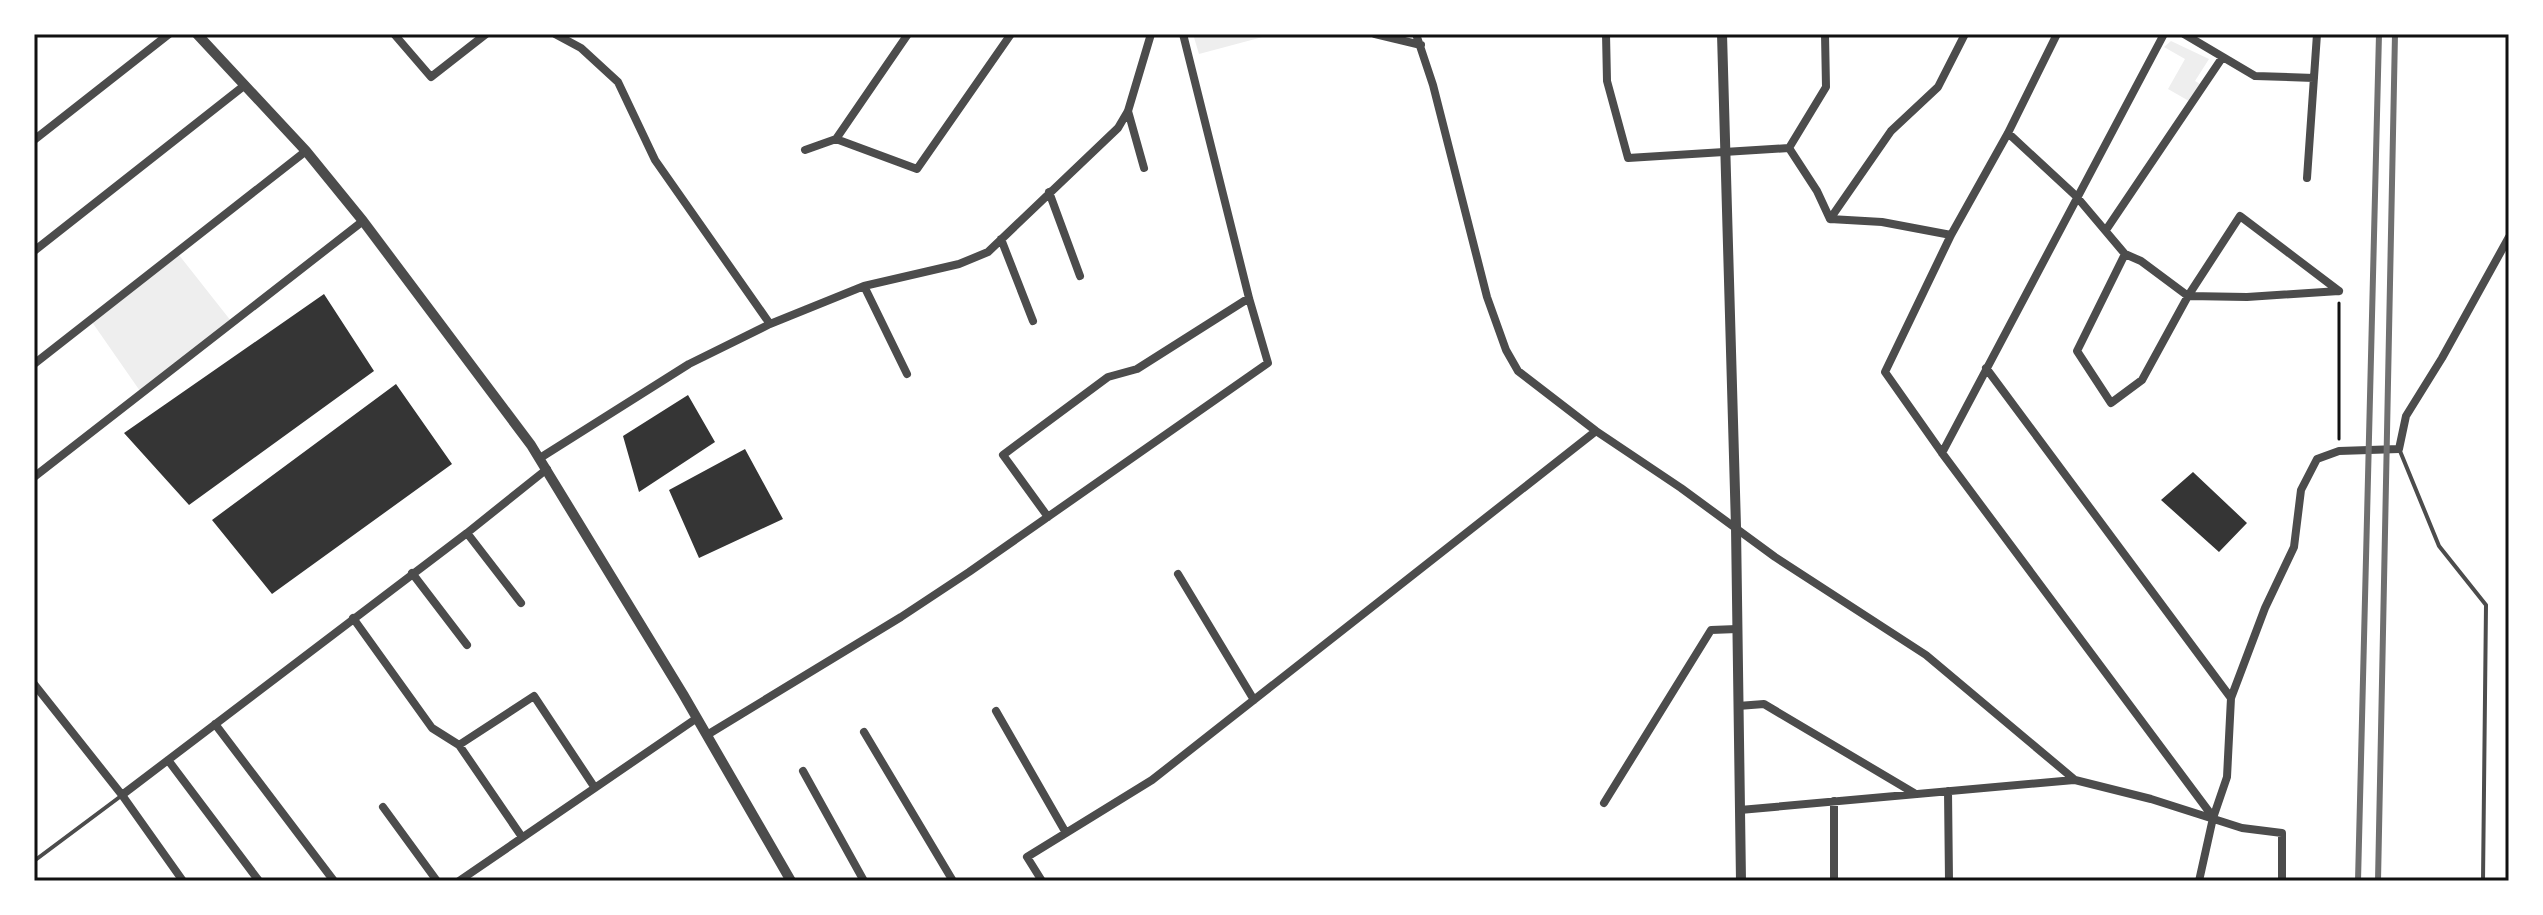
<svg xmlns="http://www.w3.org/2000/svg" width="2543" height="915" font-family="'Work Sans',sans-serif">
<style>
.green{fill:#eee}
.building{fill:#353535}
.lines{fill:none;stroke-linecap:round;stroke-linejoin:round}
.path{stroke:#111;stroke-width:3}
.service{stroke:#4c4c4c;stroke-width:4}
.minor{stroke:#4c4c4c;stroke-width:8}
.tertiary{stroke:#4c4c4c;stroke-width:10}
.rail{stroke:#707070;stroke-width:6}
.neatline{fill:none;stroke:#111;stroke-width:3}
</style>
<rect width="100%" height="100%" fill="#fff"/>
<path class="green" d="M1193,34H1274L1199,54Z
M2171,41L2209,59L2195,81L2200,84L2189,101L2168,89L2185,59L2164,47Z
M179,255L231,321L140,391L92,322Z"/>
<path class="building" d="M324,294L374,371L189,505L124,433Z
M396,384L452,464L272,594L212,520Z
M688,395L715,442L639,492L623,436Z
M745,449L783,519L699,558L669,490Z
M2193,472L2247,523L2219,552L2161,500Z"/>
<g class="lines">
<path class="path" d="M2339,303V439"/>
<path class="service" d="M2400,451L2439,546L2486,605L2483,881
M34,861L121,796"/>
<path class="minor" d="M394,34L431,77L486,34
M555,34L581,48L618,82L655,160L770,324
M908,34L836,139L917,169L1011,34
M1375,34L1421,45
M1416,34L1433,85L1487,297L1506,350L1518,371L1596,431L1681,488L1775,557L1926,655L2075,780L2151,799L2242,828L2282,833V881
M1606,34L1607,81L1628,158L1789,148
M2057,34L2008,133L1951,235L1885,372L1942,453L2213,817
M2184,34L2255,76L2314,78
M1128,111L1144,168
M2008,133L2076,196L2125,254L2141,261L2188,296L2247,297L2339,291
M34,140L169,34
M1789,148L1817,191L1830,219L1882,222L1951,235
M1789,148L1826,87L1825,34
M805,150L836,139
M2307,178L2317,34
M1049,192L1080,276
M1830,219L1891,131L1938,87L1965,34
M2106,230L2222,58
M1001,239L1033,321
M34,251L245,85
M2125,254L2077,351L2111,403L2142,380L2188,296L2240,216L2339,291
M864,286L907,374
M34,364L306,151
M1986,368L2231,698
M1942,453L2164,34
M540,458L689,364L770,324L864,286L959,264L988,252L1118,128L1128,111L1151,34
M34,477L363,221
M1048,517L1003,455L1108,377L1137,369L1249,298
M467,533L521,603
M412,573L467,645
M1178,574L1254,700
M353,618L432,728L459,745
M34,684L122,795L183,881
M1738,706L1764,704L1914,793
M996,711L1066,833
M215,724L334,881
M864,732L953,881
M707,735L901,617L969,572L1268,363L1249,298L1183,34
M168,760L259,881
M803,771L864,881
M1948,791L1949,881
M122,795L467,533L547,469
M1834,801V881
M1604,803L1711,630L1737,629
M383,807L437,881
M1740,810L2074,780
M522,837L459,745L534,696L595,788
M459,881L697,718
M1042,881L1027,857L1152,780L1596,431
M2199,881L2213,818L2227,777L2231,698L2265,608L2294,547L2301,490L2317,459L2339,451L2399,449L2406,416L2442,358L2509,237"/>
<path class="tertiary" d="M197,34L306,151L363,221L531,445L683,694L791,881
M1722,34L1736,527L1741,881"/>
<path class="rail" d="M2358,881L2379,34
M2378,881L2395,34"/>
</g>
<rect width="2543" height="915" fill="none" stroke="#ffffff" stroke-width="72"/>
<rect x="36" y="36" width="2471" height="843" class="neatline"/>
</svg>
